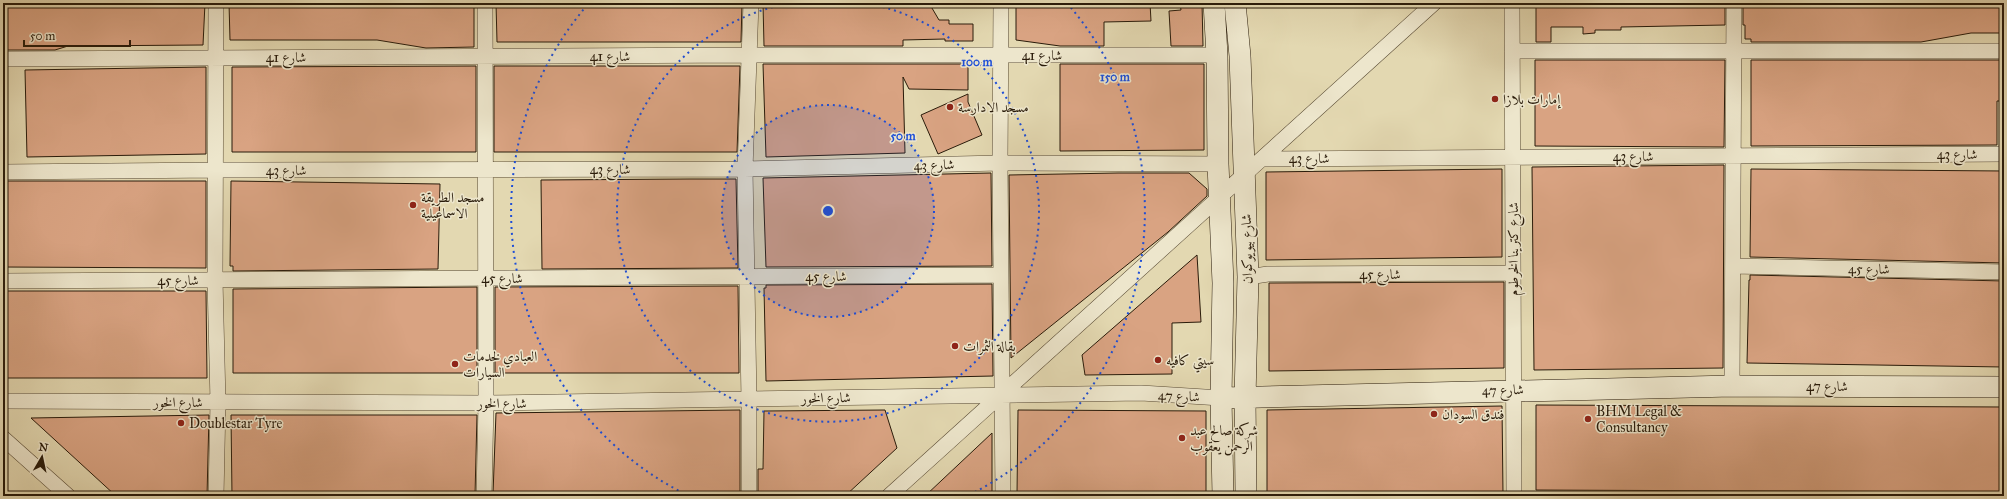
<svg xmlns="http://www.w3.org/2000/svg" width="2007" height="499" font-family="'IM FELL Great Primer',Amiri,serif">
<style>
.building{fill:#d9a382;stroke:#291b0a}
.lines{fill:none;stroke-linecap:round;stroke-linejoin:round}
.street-casing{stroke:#584a34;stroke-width:16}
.secondary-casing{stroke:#291b0a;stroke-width:22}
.street{stroke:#ede6cc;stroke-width:15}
.secondary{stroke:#ede6cc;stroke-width:21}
.ring{fill:none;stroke:#1d4ed8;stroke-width:2;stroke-dasharray:2 4}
.poi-dot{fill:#8f2418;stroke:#ede6cc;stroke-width:1.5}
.labels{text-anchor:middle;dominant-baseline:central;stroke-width:3;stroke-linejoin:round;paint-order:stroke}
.street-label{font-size:14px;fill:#291b0a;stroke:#ede6cc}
.poi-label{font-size:14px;fill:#291b0a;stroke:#ede6cc;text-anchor:start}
.centre{fill:#1d4ed8;stroke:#ede6cc;stroke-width:2}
.ring-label{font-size:12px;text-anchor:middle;font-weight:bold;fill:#1d4ed8;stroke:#ede6cc;stroke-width:3;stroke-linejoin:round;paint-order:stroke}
</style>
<rect width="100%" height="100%" fill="#e3d8b1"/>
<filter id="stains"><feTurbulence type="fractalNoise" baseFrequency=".005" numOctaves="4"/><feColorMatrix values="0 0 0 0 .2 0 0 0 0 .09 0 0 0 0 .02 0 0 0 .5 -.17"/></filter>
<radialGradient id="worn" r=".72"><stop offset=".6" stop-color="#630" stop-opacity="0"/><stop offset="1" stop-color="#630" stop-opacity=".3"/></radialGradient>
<path class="building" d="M3,3H205L203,45L68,46L55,50H3Z
M229,3H427V5H474V47L426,48L377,40H230Z
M496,3H742L741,42H497Z
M763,3H929L939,20H949V24H973V41H945V39L903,40V46H764Z
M1016,3H1150L1151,21L1104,22V46H1060L1016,40Z
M1180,3H1202L1203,46H1171L1169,11L1181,10Z
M1536,3H1725V25L1621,27V30H1595V33L1583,34V27H1551V42H1536Z
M1743,3H2004V33H1971L1921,42H1751V39H1745V25H1743Z
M1535,60H1725L1724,147L1535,146Z
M1751,60H2004V101H1997V145L1751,146Z
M763,64H968V90L909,89L903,77L905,153L766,157Z
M1060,64H1204V150L1060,151Z
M476,66V152H232V67Z
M494,66H740L737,152H494Z
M206,67V154L27,157L25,70Z
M968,94V102L982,135L938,154L921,115Z
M1724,165L1723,368L1534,370L1532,167Z
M1502,169V257L1266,260V172Z
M1751,169L2004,171V263L1750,257Z
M991,173L992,266L766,267L763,178Z
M1118,173H1189L1207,189V196L1168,232L1011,358L1009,175Z
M689,179H736L738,268L542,269L541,180Z
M3,181H206V268L3,267Z
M231,181L440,184L438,269L233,271V266H230Z
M1197,255L1201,322L1172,323V374L1085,375L1082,355Z
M1750,275L2004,281V367L1747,363L1749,280H1750Z
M1504,282V368L1269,371V283Z
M992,284L993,376L766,381L764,288H766V285Z
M738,286L739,373H495V287Z
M477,287V373H233V289Z
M3,291H206L207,378H3Z
M1536,405L2004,407V492L1536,490Z
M1502,406L1503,494L1267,496V410Z
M740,410V496H497V494H493L496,413Z
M885,410L897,448L845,496H758V469H763L764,411Z
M1018,410L1206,411V495L1017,494Z
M209,415L207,496H116L31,418Z
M231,415H477L475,495L232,496Z
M992,433V496H925Z"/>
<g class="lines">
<defs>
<path id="street" d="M216,3L215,280L218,402L216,496
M1001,3L1000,163L1003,496
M1512,3L1514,496
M1512,51H2004
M3,59L749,55H1217
M1262,159L2004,154
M3,172L216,170L745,169L1000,163L1218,164
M1733,266L2004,272
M1248,277L1268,274L1513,273
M3,281L1001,275
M1732,386L1734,3
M3,401L486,403L1141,393L1221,398
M3,438L68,496
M484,496L486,403L485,3
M749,496V400L745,169L751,3
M889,496L1434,3"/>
<path id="secondary" d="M1214,3L1217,55L1218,164L1223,283L1221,398L1223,496
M1235,3L1240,56L1248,277L1245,398L1246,496
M1221,398L1732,386L2004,387"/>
</defs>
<use href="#street" class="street-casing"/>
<use href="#secondary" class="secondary-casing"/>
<use href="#street" class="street"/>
<use href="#secondary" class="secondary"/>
</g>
<circle cx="828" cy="211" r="106" fill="#1d4ed8" fill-opacity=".12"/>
<g class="ring">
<circle cx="828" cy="211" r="106"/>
<path d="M865 3A211 211 0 1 1 791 3"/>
<path d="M689 496A317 317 0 0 1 589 3M1067 3A317 317 0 0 1 967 496"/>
</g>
<g class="poi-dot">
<circle cx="1495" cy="99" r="4"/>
<circle cx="950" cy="107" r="4"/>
<circle cx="413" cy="205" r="4"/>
<circle cx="955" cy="346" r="4"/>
<circle cx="1158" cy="360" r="4"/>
<circle cx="455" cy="364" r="4"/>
<circle cx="1434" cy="414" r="4"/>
<circle cx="1588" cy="419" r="4"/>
<circle cx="181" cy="423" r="4"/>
<circle cx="1182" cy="438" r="4"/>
</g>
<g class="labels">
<g class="street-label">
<text x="1042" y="55">شارع 41</text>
<text x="610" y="56">شارع 41</text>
<text x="286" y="57">شارع 41</text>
<text x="1957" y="154">شارع 43</text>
<text x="1633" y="156">شارع 43</text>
<text x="1309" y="158">شارع 43</text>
<text transform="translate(934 165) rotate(-1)">شارع 43</text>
<text x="610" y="169">شارع 43</text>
<text x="286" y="170">شارع 43</text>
<text transform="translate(1247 249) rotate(-91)">شارع بيويوكوان</text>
<text transform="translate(1513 249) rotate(-90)">شارع كترينا الخرطوم</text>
<text transform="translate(1869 269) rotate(1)">شارع 45</text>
<text x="1380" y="274">شارع 45</text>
<text x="826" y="276">شارع 45</text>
<text x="502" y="278">شارع 45</text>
<text x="178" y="280">شارع 45</text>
<text x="1827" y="386">شارع 47</text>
<text transform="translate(1503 390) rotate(-1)">شارع 47</text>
<text transform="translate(1179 396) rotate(3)">شارع 47</text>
<text transform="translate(826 398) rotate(-1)">شارع الخور</text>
<text x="178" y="402">شارع الخور</text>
<text x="502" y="403">شارع الخور</text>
</g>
<g class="poi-label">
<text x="1503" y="99">إمارات بلازا</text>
<text x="958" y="107">مسجد الادارسة</text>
<text x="421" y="197">مسجد الطريقة<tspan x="421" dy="16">الاسماعيلية</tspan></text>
<text x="963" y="346">بقالة الثمرات</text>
<text x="463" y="356">العبادي لخدمات<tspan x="463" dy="16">السيارات</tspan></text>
<text x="1166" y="360">سيتي كافيه</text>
<text x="1596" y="411">BHM Legal &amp;<tspan x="1596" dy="16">Consultancy</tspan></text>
<text x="1442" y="414">فندق السودان</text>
<text x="189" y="423">Doublestar Tyre</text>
<text x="1190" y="430">شركة صالح عبد<tspan x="1190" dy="16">الرحمن يعقوب</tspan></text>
</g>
</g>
<circle cx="828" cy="211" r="6" class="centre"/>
<g class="ring-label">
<text x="977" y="66">100 m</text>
<text x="1115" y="81">150 m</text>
<text x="903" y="140">50 m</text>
</g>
<rect width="2007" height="499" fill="none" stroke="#e3d8b1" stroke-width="16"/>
<rect x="4" y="4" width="1999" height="491" fill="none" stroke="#291b0a" stroke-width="2"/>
<rect x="8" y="8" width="1991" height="483" fill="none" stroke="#291b0a"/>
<g transform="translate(42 457) rotate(9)" stroke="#ede6cc" stroke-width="3" paint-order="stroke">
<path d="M0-3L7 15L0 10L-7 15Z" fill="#291b0a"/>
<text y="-6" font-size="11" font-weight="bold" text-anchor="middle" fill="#291b0a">N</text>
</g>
<path d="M24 40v6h106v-6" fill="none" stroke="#291b0a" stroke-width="2"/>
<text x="30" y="40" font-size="12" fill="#291b0a" stroke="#ede6cc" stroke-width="3" paint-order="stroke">50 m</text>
<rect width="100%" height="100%" filter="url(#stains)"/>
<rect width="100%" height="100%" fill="url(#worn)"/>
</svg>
